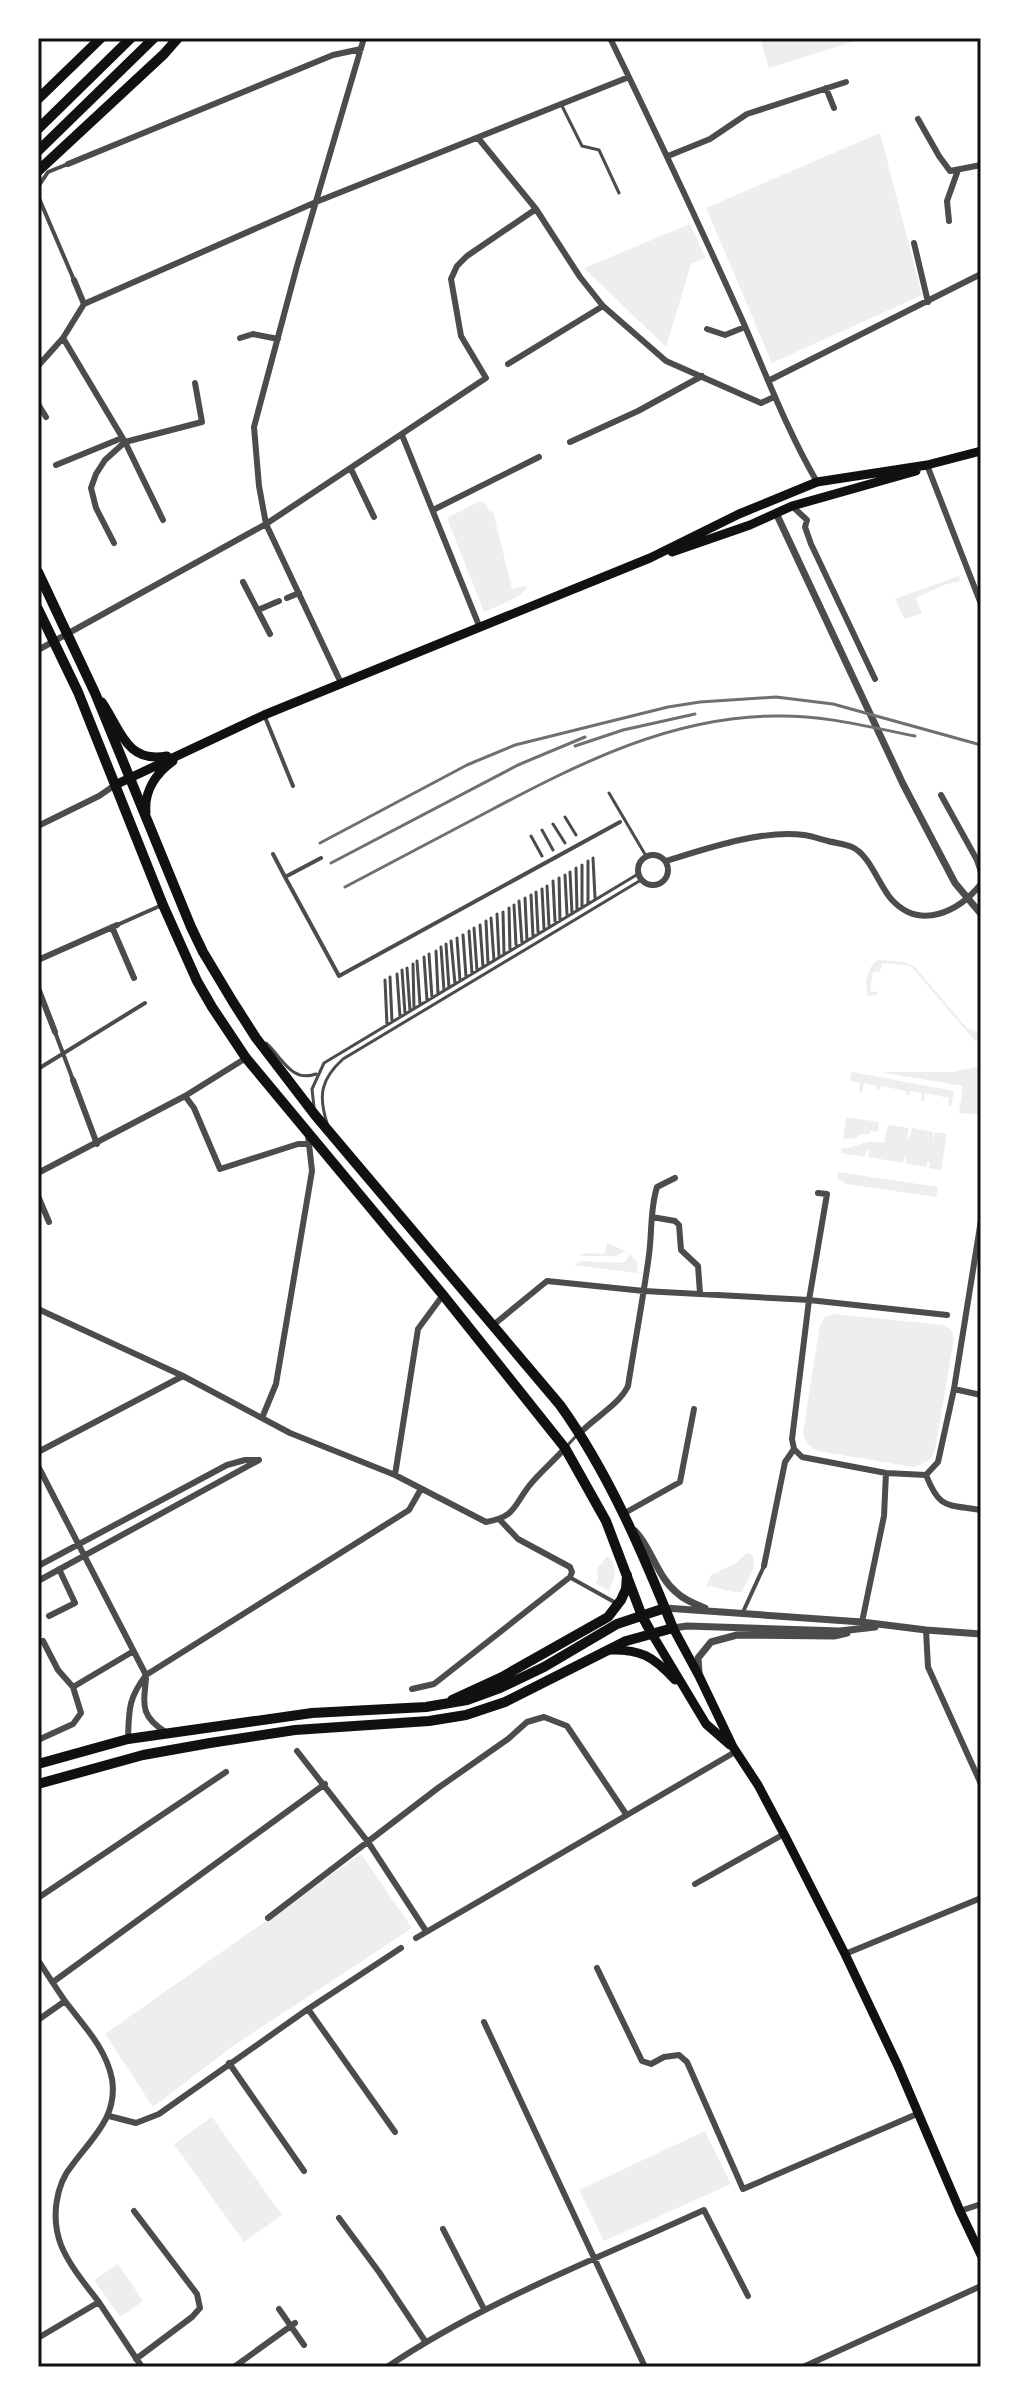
<svg xmlns="http://www.w3.org/2000/svg" width="1019" height="2405" font-family="'Nunito Sans',sans-serif">
<style>
.green{fill:#eee}
.lines{fill:none;stroke-linecap:round;stroke-linejoin:round}
.service{stroke:#4c4c4c;stroke-width:3}
.pedestrian{stroke:#4c4c4c;stroke-width:4}
.minor{stroke:#4c4c4c;stroke-width:6}
.tertiary{stroke:#4c4c4c;stroke-width:7}
.primary{stroke:#111;stroke-width:9}
.trunk{stroke:#111;stroke-width:10}
.rail{stroke:#707070;stroke-width:3}
.neatline{fill:none;stroke:#111;stroke-width:3}
</style>
<rect width="100%" height="100%" fill="#fff"/>
<path class="green" d="M760,38H865L769,68Z
M880,133L922,295L772,363L706,208Z
M690,224L705,257L691,264L666,347L584,268Z
M480,501L486,504L490,512L493,511L512,589L526,586L527,587C518,600 498,605 484,612L447,518Z
M959,576L960,581L944,585L916,598L922,613L905,619L895,599Z
M878,960L904,962L914,966L967,1028L981,1034V1039L975,1041L911,966L882,963L880,972H873L870,991L877,992V995L868,996C864,985 867,966 878,960Z
M981,1066V1113L978,1114L959,1113L963,1086L885,1073V1072H952Z
M852,1072L954,1091L951,1106H948L949,1098L925,1093L924,1101H921L922,1093L910,1091L909,1095H906V1091L881,1086L879,1091H877V1086L864,1083L862,1093L859,1092L860,1083L850,1081Z
M846,1117L879,1122L878,1132L871,1131L870,1134L858,1135L857,1138L843,1139Z
M888,1125L909,1128L907,1137L909,1138L912,1128L933,1132V1142L935,1132L947,1134L941,1170L929,1168L930,1162H927L926,1167L906,1164V1157H904L903,1163L868,1157L869,1151H866L865,1157L841,1153L842,1148H847L871,1141L884,1143Z
M838,1172L938,1187L936,1197L846,1184L837,1178Z
M607,1243L625,1251L616,1256H580L585,1253L604,1254Z
M630,1254L637,1262L638,1273L574,1265L582,1261L622,1263L626,1261Z
M833,1314L944,1325L951,1330L954,1339L935,1450C931,1461 925,1463 914,1467L818,1451C809,1446 804,1442 803,1432L820,1324L825,1317Z
M747,1553L753,1555L754,1567L742,1592C730,1593 719,1587 706,1586L711,1575L736,1563Z
M607,1556C619,1567 615,1576 609,1591L596,1584L598,1578L597,1569Z
M361,1854L412,1928L233,2046L153,2107L105,2034Z
M212,2117L282,2215L244,2242L174,2144Z
M705,2131L731,2184L604,2241L579,2190Z
M118,2264L143,2301L120,2317L94,2280Z"/>
<g class="lines">
<path class="service" d="M561,104L582,146L599,150L619,193
M609,793L646,856
M565,817L576,835
M553,824L565,843
M542,830L553,850
M531,836L542,856
M593,858L595,898
M588,861V904
M582,865V907
M576,868L577,910
M570,872L572,914
M565,875L567,915
M559,878L560,921
M553,881L555,921
M547,886L549,926
M542,889L544,929
M536,892L538,932
M531,895L533,937
M525,898L527,941
M519,901L522,944
M514,905L516,945
M509,908L510,951
M503,912L504,954
M497,914L499,957
M491,918L494,961
M486,921L488,964
M480,925L483,967
M474,928L477,971
M469,931L472,974
M463,935L466,977
M457,938L460,981
M451,941L455,984
M446,944L449,988
M441,947L444,991
M436,951L438,994
M429,954L432,998
M424,957L427,1001
M417,961L420,1005
M413,964L414,1009
M407,968L410,1011
M402,970L405,1014
M397,974L400,1017
M390,977L392,1022
M385,980L387,1025
M266,1043C282,1057 291,1083 316,1074
M314,1107L312,1089L324,1063L638,874
M327,1123C318,1095 321,1079 343,1059L641,880
M566,1447L577,1435"/>
<path class="pedestrian" d="M38,187L48,172L68,164
M38,196L74,280
M265,717L293,786
M273,854L285,877
M321,858L285,877L339,976L620,822
M117,925L162,905
M55,1032L73,1080
M38,1069L145,1003
M571,1578L616,1603
M743,1612L764,1566"/>
<path class="minor" d="M610,38C655,130 698,222 740,315C765,371 786,429 817,482
M826,88L834,108
M918,119L939,156L950,171L981,165
M478,138L536,209L580,277L603,306L666,361L761,403L774,397
M668,156L710,139L747,114L846,82
M68,164L333,55L361,49
M949,221L947,201L958,170
M914,243L928,302
M74,280L84,304
M84,304L316,202L629,77
M707,329L725,335L745,327
M63,338L125,442L163,520
M240,338L253,334L278,339
M508,364L603,306
M38,366L63,338L84,304
M768,381L981,274
M38,404L46,417
M402,435L480,628
M570,442L638,411L702,376
M56,465L122,438
M927,465L981,604
M351,469L374,517
M792,506L807,520L805,527L811,544L875,679
M433,510L539,457
M114,543L96,508L91,488L96,474L105,460L125,442L202,422L195,383
M243,582L270,634
M287,598L299,593
M258,610L279,601
M38,650L266,524L486,378L461,336L451,279L457,266L467,256L536,209
M341,683L266,524L259,486L254,427L297,266L364,38
M941,795L977,860L981,872
M38,826L99,796L115,785
M638 870a15 15 0 1 1 30 0a15 15 0 1 1-30 0Z
M666,861C705,849 763,829 804,835C812,836 820,839 828,841C835,843 845,844 852,847C870,855 879,886 892,900C921,931 959,911 981,884
M112,927L134,978
M38,960L117,925
M38,988L55,1032
M73,1080L97,1144
M185,1096L194,1108L220,1169L298,1144H308
M38,1173L185,1096L246,1058
M38,1196L49,1222
M652,1217L675,1221L679,1225L681,1250L698,1266L700,1293
M38,1309L183,1376L290,1433L395,1475L486,1522C515,1517 513,1507 529,1486C539,1473 554,1461 565,1448
M492,1326L547,1281L644,1291L809,1300L947,1315
M954,1389L981,1395
M262,1418L276,1384L312,1171L308,1135
M580,1433C595,1417 619,1405 628,1386C635,1342 643,1299 649,1255C652,1233 650,1209 657,1187L675,1178
M794,1449L802,1457L886,1473L926,1475
M38,1452L183,1376
M38,1466L146,1675
M395,1475L418,1329L443,1295
M926,1475L938,1462L954,1389L981,1220
M926,1475C940,1510 946,1504 981,1510
M623,1514L680,1482L694,1409
M38,1566L227,1465L245,1460H257
M764,1566L785,1462L794,1449L792,1439L809,1300L827,1194L818,1193
M38,1581L259,1460
M49,1616L75,1603L59,1569
M862,1622L884,1516L886,1473
M926,1630L928,1667L981,1784
M43,1641L58,1670L73,1687
M146,1679C143,1707 141,1717 167,1733
M412,1689L434,1684L570,1577L572,1572L570,1567L518,1539L500,1520
M128,1739C129,1710 128,1699 146,1675L409,1510L421,1489
M38,1740L73,1724L81,1713L73,1687L132,1652
M297,1751L368,1842L426,1931
M695,1884L784,1834
M38,1898L226,1772
M268,1918L438,1788L508,1739L527,1722L544,1717L567,1726L626,1814
M416,1938L735,1752
M845,1954L981,1898
M38,1960C47,1974 56,1988 65,2001C83,2025 106,2048 112,2079C118,2116 93,2137 73,2164C55,2185 51,2219 61,2245C69,2265 85,2284 98,2301C113,2323 127,2345 142,2367
M597,1968L642,2061L651,2064L664,2057L679,2055L687,2062L743,2189L917,2114
M53,1982L325,1784
M308,2009L395,2132
M38,2020L65,2001
M484,2022L645,2367
M229,2063L304,2171
M109,2116L136,2123L159,2114L308,2009L401,1948
M134,2211L197,2294L200,2308L192,2317L136,2359
M960,2211L981,2204
M339,2218L379,2272L425,2341
M443,2229L484,2309
M279,2309L304,2345
M38,2338L99,2302
M234,2367L295,2323
M387,2367C485,2301 597,2259 704,2210L748,2296
M803,2367L981,2286"/>
<path class="tertiary" d="M776,513L903,784L955,883L981,914
M635,1531C652,1549 657,1576 676,1592C684,1600 695,1604 705,1608
M665,1608L862,1622L926,1630L981,1634
M673,1628L687,1626L840,1631L875,1627
M699,1672L698,1658L711,1642L737,1635L834,1636L847,1633"/>
<path class="primary" d="M672,552L750,525L792,506L916,471
M102,702C120,728 126,764 167,756
M115,785L264,715L650,558L739,514L817,482L927,465L981,451
M146,812C144,791 156,773 173,761
M673,1628L699,1676L733,1747L758,1785L784,1834L845,1954L898,2066L960,2211L981,2255
M652,1634L706,1724L730,1745
M608,1650C641,1649 653,1656 675,1680"/>
<path class="trunk" d="M38,99L101,38
M38,129L131,38
M38,151L154,38
M38,171L164,54L178,38
M38,572L95,693L191,927L203,952L233,1002L256,1038L315,1115L560,1405C608,1472 642,1551 673,1628L626,1641L505,1702L466,1715L429,1721L295,1730L210,1743L143,1755L38,1784
M38,609L78,692L163,905L197,981L212,1007L246,1058L443,1295L565,1448L606,1521L642,1616L652,1634
M452,1700L502,1677L608,1617L621,1600L626,1589L627,1575
M38,1764L128,1739L312,1713L426,1707L467,1700L500,1688L544,1667L617,1624L665,1608"/>
<path class="rail" d="M575,746L623,730L695,714
M320,843L467,765L515,745L668,707L700,702L776,697L833,704L981,745
M331,863L518,765L585,737
M345,887C394,861 442,836 491,810C580,763 673,716 776,716C824,715 869,727 915,736"/>
</g>
<rect width="1019" height="2405" fill="none" stroke="#ffffff" stroke-width="80"/>
<rect x="40" y="40" width="939" height="2325" class="neatline"/>
</svg>
